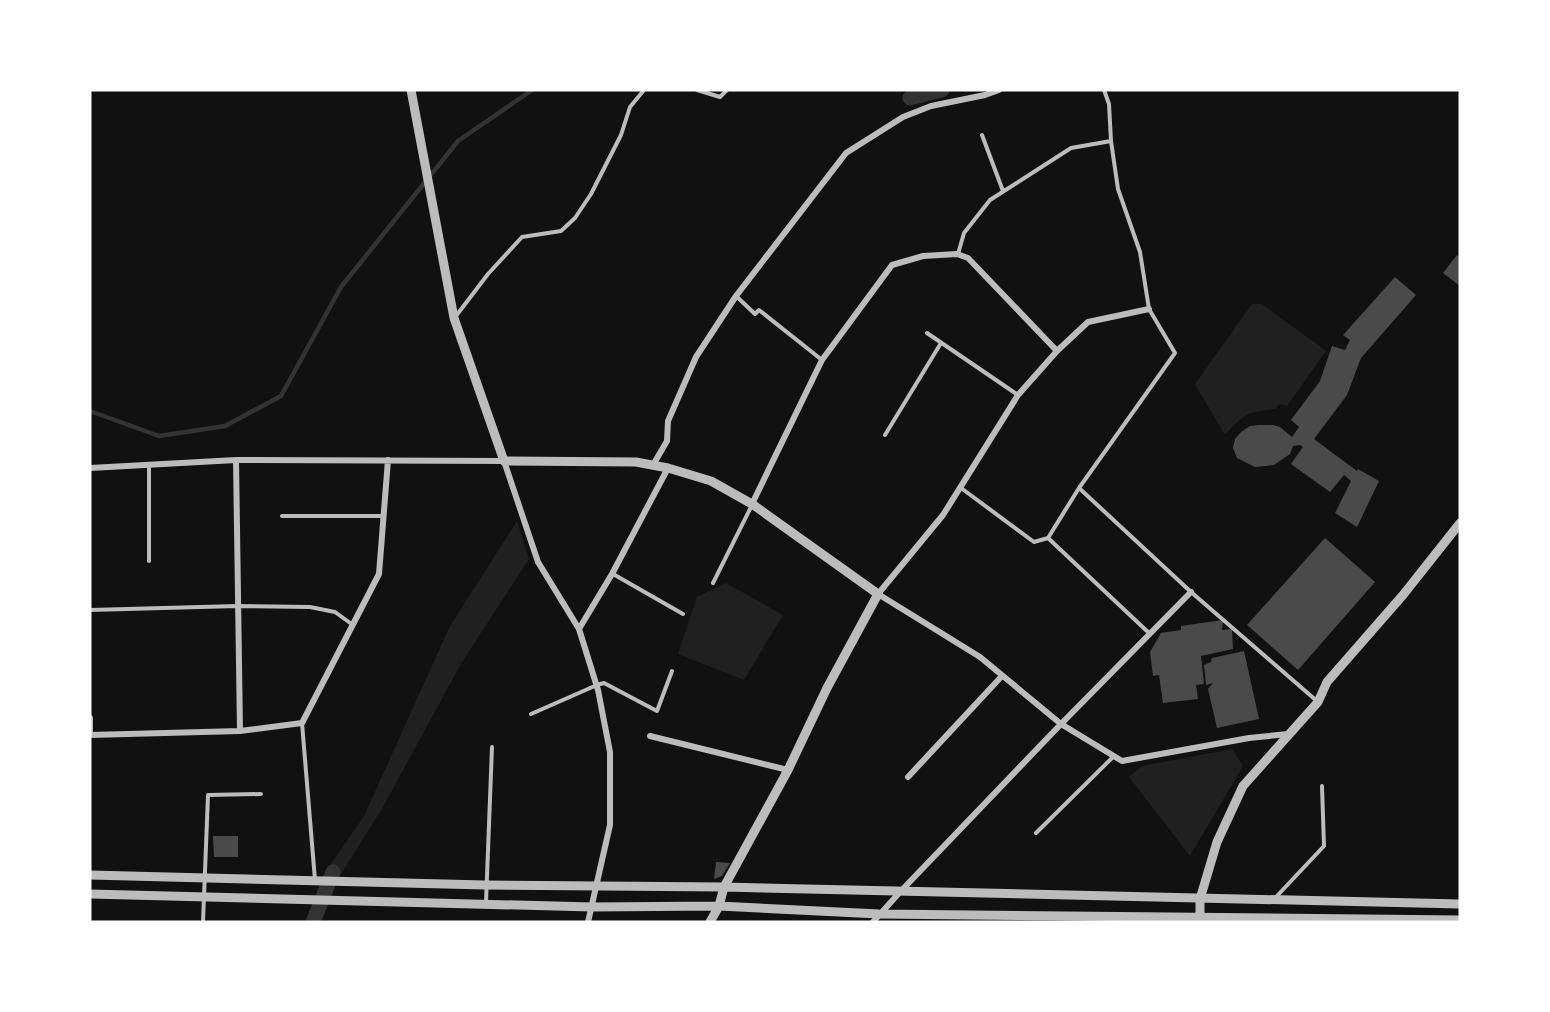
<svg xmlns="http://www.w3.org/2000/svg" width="1550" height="1012" font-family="Commissioner,sans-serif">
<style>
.green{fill:#202020}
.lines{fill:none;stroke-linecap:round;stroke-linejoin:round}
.stream{stroke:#333;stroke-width:4.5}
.canal{stroke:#333;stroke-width:15}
.building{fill:#4a4a4a}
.service{stroke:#bcbcbc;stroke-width:4}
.minor{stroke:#bcbcbc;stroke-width:6}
.tertiary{stroke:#bcbcbc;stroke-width:9}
</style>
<rect width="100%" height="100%" fill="#111"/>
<path class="green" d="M1252,304H1262L1326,351L1287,406L1279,404L1276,409C1247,412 1245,413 1225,435L1195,384Z
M517,521L529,559L462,662L383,807L341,874L328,868L364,816L450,626Z
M726,583L783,615L744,680L678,654L697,597Z
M1232,749L1243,766L1190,856L1129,777L1142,766Z"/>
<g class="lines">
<path class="stream" d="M90,411L159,436L225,426L281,396L341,287L458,141L532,90"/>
<path class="canal" d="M910,98L942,90
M313,922L333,872"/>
</g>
<path class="building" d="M1457,255L1460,258V286L1443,273Z
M1395,277L1416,295L1361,358L1347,395L1314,439L1357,471L1358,469L1379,481L1357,527L1335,513L1351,481L1344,475L1330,492L1291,464L1303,447L1300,445L1293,446L1290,454L1274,465L1255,467L1237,458L1233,448L1235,439L1241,432L1250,426L1259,425H1273L1280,427L1292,437L1299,427L1291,420L1320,381L1332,346L1345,350L1350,340L1343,335Z
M1325,538L1375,582L1298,670L1247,625Z
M1223,620L1222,630L1232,629L1233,649L1201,656L1204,684L1196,685L1198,699L1163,703L1159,675L1153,676L1150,652L1161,633L1181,630V626Z
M1244,651L1259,719L1217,728L1208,689L1213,683L1206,685L1204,665L1211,662L1212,658Z
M213,836H238V857H214Z
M716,862L730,863L722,876L714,879Z"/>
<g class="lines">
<path class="service" d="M697,90L720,97L727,90
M982,135L1003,191
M958,254L964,233L990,200L1071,148L1111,141
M736,296L755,314L759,310L822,360
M456,316L488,274L522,237L561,231L575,218L591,194L621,135L630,107L644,90
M927,333L1018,395
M885,435L941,343
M149,464V561
M961,488L1034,542L1048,538L1149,633
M1079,488L1191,592L1318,702
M282,516H383
M1048,538L1079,488L1175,353L1149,309L1140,252L1118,189L1111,141L1109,104L1104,90
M613,574L683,614
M713,583L752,505
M90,610L237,606L310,607L335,612L353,625
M531,714L597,685L604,683L657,711L672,671
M302,723L315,880
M1036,833L1114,756
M1276,897L1324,846L1322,786
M486,902L492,747
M203,922L208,795L261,794"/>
<path class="minor" d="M1149,309L1088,322L1057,351L1018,395L943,515L878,594L980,657L1061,724L1122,761L1249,738L1288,734
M236,460L240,731
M653,465L667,441L668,421L696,357L736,296L846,153L903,117L931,106L985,95L999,90
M90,468L236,460L504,461L538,562L579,629L598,690L610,752V825L588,922
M752,504L822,360L892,265L923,256L957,254L968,258L1057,351
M579,629L612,574L668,468
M90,718V735
M90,735L240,731L302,723L379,574L388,460
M650,736L788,770
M908,777L1001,677
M873,922L900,892L1061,724L1191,592"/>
<path class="tertiary" d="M411,90L454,318L504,461L636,462L668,468L711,481L752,504L878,594L827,688L788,770L724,887L719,906L710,922
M90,875L485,885L724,887L1460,904
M90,894L592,907L719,906L879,914L1460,920
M1200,917V899L1217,842L1243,786L1318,702L1327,682L1403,595L1460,523"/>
</g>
<rect width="1550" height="1012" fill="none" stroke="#ffffff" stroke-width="183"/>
</svg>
